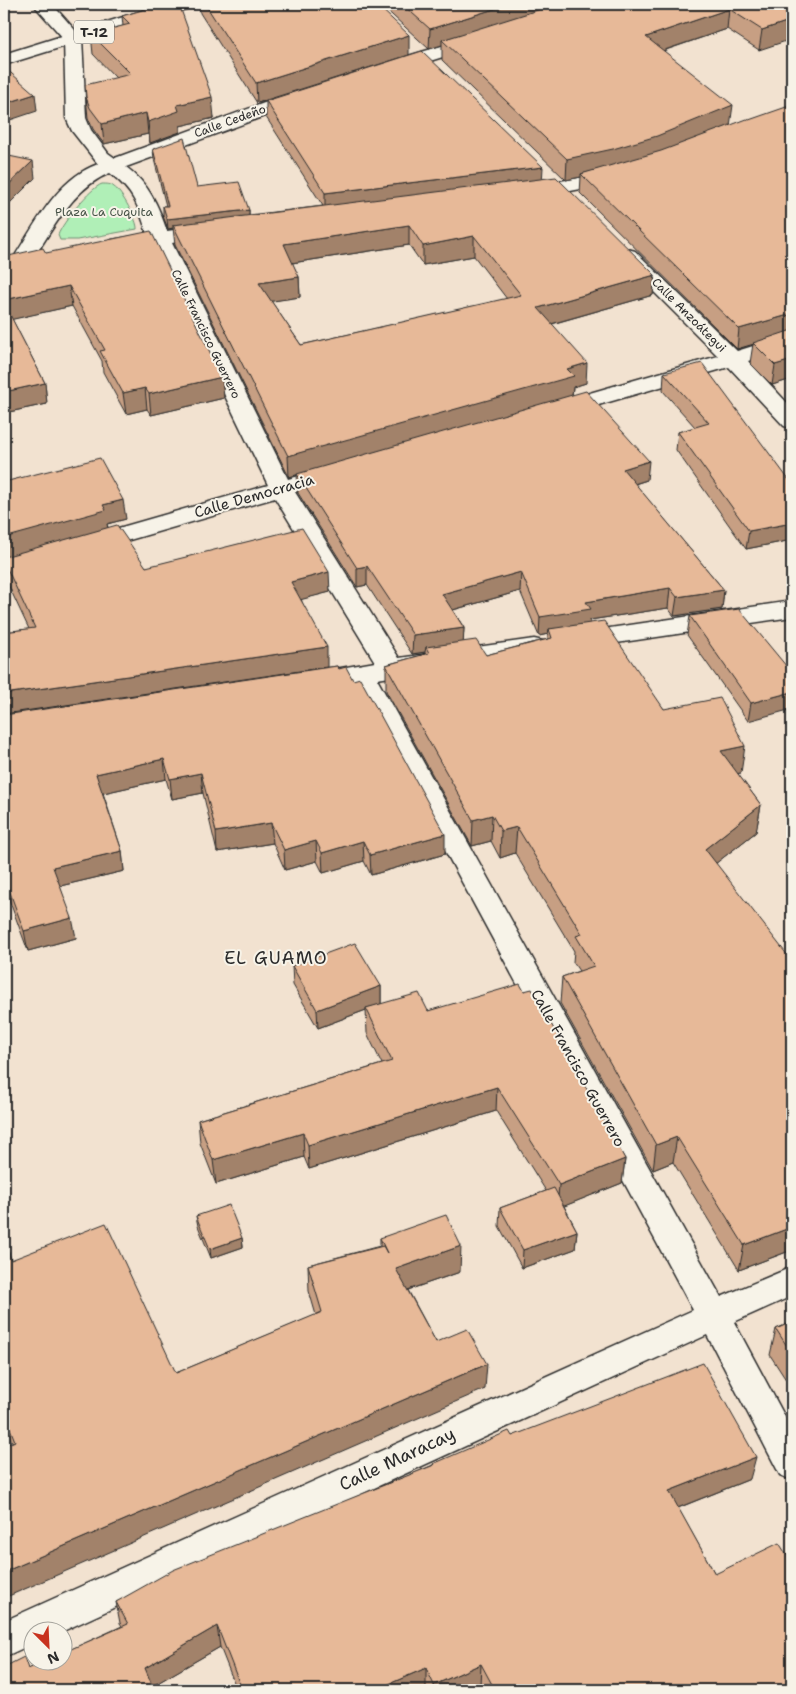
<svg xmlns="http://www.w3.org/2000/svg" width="796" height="1694" font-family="'Shantell Sans',sans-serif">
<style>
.green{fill:#b0efb7;stroke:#6e8d71}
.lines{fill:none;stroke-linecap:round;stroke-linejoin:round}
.minor-casing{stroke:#2b2b2b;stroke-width:3}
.trunk-casing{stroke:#2b2b2b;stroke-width:3}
.minor{fill:#f7f3e8;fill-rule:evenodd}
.trunk{fill:#f7f3e8;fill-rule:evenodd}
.wall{fill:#c79f83;stroke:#2b2b2b;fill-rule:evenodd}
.shaded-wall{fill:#a2826a;stroke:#2b2b2b}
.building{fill:#e7b998;stroke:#2b2b2b;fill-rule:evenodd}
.labels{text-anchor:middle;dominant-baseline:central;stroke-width:4;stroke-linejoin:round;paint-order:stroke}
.far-street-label{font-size:12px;fill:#2b2b2b;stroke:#f7f3e8}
.far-park-label{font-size:12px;fill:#465247;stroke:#f7f3e8}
.shield{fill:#f7f3e8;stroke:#686764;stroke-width:1}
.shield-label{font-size:14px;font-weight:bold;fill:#2b2b2b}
.street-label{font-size:15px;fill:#2b2b2b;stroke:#f7f3e8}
.quarter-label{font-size:18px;letter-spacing:1px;fill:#2b2b2b;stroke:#f7f3e8}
.near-street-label{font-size:18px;fill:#2b2b2b;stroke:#f7f3e8}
</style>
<rect width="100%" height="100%" fill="#f2e2d0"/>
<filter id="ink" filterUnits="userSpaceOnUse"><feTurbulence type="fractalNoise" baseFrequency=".02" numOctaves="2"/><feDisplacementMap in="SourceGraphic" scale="10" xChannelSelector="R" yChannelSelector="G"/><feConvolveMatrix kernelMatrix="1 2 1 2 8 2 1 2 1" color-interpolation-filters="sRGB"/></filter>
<g filter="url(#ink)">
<path class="green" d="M102,184C107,184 111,184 114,187C121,191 138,221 137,229L77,240H60L58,235C63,222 90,188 102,184Z"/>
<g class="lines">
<defs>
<path id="minor" d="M33,4H52L82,38L86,118L91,130L108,153L115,158L294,92L301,90L308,92L310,96L308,100L126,167C149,184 158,205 167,231L210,225L217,227L220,231L217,235L172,243L288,479L332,467L340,469L344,474L340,479L295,492L399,658L534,639L543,641L547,647L543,653L534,655L377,679L721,1297L792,1267V1296L734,1322L792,1430V1480L780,1475L707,1335L61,1632H32V1644L4,1657V1621L693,1310L354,682L344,684L335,681L331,675L335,669L375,662L275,498L88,552L80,549L76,544L80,539L268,485L152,245L119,250L112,248L109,244L112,240L147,234C139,206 133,191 110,173C71,188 51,234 28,266L21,268L14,266L11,262C34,227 56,179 98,164L72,131L66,118L64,39Z
M478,35L484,36L487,40L484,44L392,73L385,71L383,67L385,63Z
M616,171L623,173L626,177L623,181L528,199L521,197L518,193L521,189L528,187Z
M628,249L635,251L737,351L792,334V347L748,361L792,408V428L784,426L729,367L564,415L556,417L548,415L545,410L548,405L718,356L621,259L618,255L621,251Z
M792,601V617L576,649L567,647L563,641L567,635L576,633Z"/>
<path id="trunk" d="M165,4H192L189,8L4,65V54Z"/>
</defs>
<use href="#minor" class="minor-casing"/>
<use href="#trunk" class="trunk-casing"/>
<use href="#minor" class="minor"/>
<use href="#trunk" class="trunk"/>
</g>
<path class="wall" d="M162,4L214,118L180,126V132L150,143L148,134L104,144L93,129L88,118L86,97L116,78L93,54L91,34L123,26L122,16Z
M199,4H376L409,55L542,179L655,275L653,295L552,324L586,383L573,387L572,395L647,480L635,484L724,590L722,609L674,616L668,608L590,620V623L664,709L741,773H737L761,805L756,832L716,863L792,1250L739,1270L673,1162L653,1170L560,1003L562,977L579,971L573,962L574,951L515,853L500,858L491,841L472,846L386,691V665L425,654V652L412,654L367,585L357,587L298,493L297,474L289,477L175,245L173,228L168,229L163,216V206H166L154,159L153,149L197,187L249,210V215L323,206L266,117V101L257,103L200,13ZM409,245L423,265L474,256L507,299L301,345L271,301L300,297L299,277L292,263ZM520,591L539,636L548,634V639L486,655L463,642L464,628L453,610Z
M380,4H792L759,50L727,29L663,51L731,125L792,379L772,385L750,363L753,344L737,349L580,193L581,177L566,180L442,60V45L429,49Z
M46,253L222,377L224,398L151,415L147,409L126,414L103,372L102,361L72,306L12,319L45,383L47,404L4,413V257Z
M664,373L792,484V540L746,549L676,450L678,432L695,427L663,391Z
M4,482L126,519L107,524L108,527L146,567L330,592L301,599L327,667L4,714V632L29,629L5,578L4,571Z
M690,616L792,673L748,721L687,635Z
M337,666L445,854L371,875L364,861L323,873L317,861L285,870L273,843L217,852L203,793L172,799L166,779L103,793L122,851L124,871L60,886L76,938L28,951L4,886V715Z
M292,966L381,986V1004L428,1011L524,991L625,1159L622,1183L564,1206L577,1231L575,1249L522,1268L499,1226L500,1208L546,1191L496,1111L309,1169L304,1157L216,1184L200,1143L198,1120L382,1064L367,1033L366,1010L318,1028L293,985Z
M196,1216L242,1238L243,1247L211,1258L198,1226Z
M4,1237L11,1260L176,1373L316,1315L309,1291L308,1265L380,1246V1238L460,1272L408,1290L436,1342L485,1389L12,1442L4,1422Z
M792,1322V1389L770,1355L776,1329Z
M512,1436L750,1479L678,1508L715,1574L792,1690H483L480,1685L467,1690H426V1689L422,1690H237L220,1647L152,1686L28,1669L122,1626L120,1623L116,1602L433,1465V1464Z"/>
<path class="shaded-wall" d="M510,4H572L442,40V45L429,49L430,29Z
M729,9L727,29L644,57L646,37Z
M792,20V39L759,50L762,30Z
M409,35V55L257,103L256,83Z
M35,94L37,111L4,122V104Z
M212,97L214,118L180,126V132L150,143L148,122L177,105Z
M733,105L730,126L655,156L581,174V177L566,180L567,159Z
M146,113L148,134L104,144L102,124Z
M33,161L35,178L4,209V189Z
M543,167L542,184L325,210V193Z
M249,210V219L173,225V228L168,229L167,219Z
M409,225V245L285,264L284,244Z
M474,236V256L423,265V246Z
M655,275L653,295L537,328L538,308Z
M299,277L300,297L260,303L259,283Z
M69,286L72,306L5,321L4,310V300Z
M792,314V333L737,349L739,329Z
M792,360V379L772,385L775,365Z
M587,363L586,383L573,387L572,396L289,477L288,456Z
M222,377L224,398L151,415L149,394Z
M45,383L47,404L4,413V392Z
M145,388L147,409L126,414L123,393Z
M649,461L647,480L621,488L623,469Z
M123,500L126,519L107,524L108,529L4,558V538L103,505Z
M792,523V540L746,549L749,531Z
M367,566V585L357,587V568Z
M329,572L330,592L292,602L291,582Z
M521,572L520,591L442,613V594Z
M670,588L668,608L590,620V628L549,629L548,634L539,636L540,617L586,602Z
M724,590L722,609L674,616L677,597Z
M464,628L463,647H426L425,652L412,654L413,635Z
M327,647V667L4,714V694Z
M792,692V709L748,721L751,703Z
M745,746L741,773L717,777L721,751Z
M164,759L166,779L99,794L96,774Z
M201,773L203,793L172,799L170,779Z
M761,805L756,832L701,875L705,849Z
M492,815L491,841L472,846L473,820Z
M271,823L273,843L217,852L216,832Z
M517,827L515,853L500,858L501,831Z
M445,834V854L371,875L370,855Z
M316,841L317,861L285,870L284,850Z
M363,841L364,861L323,873L322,853Z
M122,851L124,871L56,887L53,867Z
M72,918L76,938L28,951L24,931Z
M381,986V1005L366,1008V1010L318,1028L317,1010Z
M497,1087L496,1111L309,1169L308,1145Z
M303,1133L304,1157L216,1184L213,1160Z
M677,1137L673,1162L653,1170L656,1145Z
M625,1159L622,1183L557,1209L559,1185Z
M792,1227V1250L739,1270L744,1245Z
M577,1231L575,1249L522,1268L523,1250Z
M242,1238L243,1247L211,1258L210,1249Z
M461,1246L460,1272L396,1294V1269Z
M487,1364L485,1389L4,1598V1572Z
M756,1457L750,1479L665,1513L669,1491Z
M217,1626L220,1647L149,1688L145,1668Z
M481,1664L480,1685L467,1690H434V1685Z
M426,1668V1689L422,1690H375Z"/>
<path class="building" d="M162,4H179L212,97L177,105L179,111L148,122L146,113L102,124L90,108L86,97L85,85L131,74L91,34L130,24L122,16Z
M205,4H376L409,35L256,83Z
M402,4H510L430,29Z
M557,4H792V20L762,30L729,9L646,37L733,105L657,136L613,149L567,159L442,40Z
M422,51L543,167L325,193L266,101Z
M4,67L35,94L4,104Z
M792,105V314L739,329L581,174L661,151L747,119L749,120Z
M184,138L197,187L239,182L249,210L167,219L163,206H168L153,149Z
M4,155L33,161L4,189Z
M556,177L655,275L538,308L587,363L567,369L574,376L288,456L173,225ZM409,225L423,246L474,236L521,295L301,345L259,283L299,277L284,244Z
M151,231L222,377L149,394L145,388L123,393L100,351L105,350L69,286L4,300V257L43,248L46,253Z
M4,303L45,383L4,392Z
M792,330V360L775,365L753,343Z
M702,363L792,484V523L749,531L678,432L709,423L664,373Z
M586,391L649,461L623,469L724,590L677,597L670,588L586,602L591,609L540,617L521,572L442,594L464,628L413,635L367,566L357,568L297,474Z
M100,458L123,500L103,505L106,510L4,538V482Z
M117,525L146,567L302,528L329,572L291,582L327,647L4,694V632L35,628L4,562V557Z
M739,609L792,673V692L751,703L690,616Z
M604,621L664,709L720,698L745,746L721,751L761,805L705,849L792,961V1227L744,1245L677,1137L656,1145L562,977L594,966L576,936L582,934L517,827L501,831L492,815L473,820L386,665L429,653L426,647L476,640L486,655L552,638L549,629Z
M337,666L339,669L346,667L353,680L360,678L445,834L370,855L363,841L322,853L316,841L284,850L271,823L216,832L201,773L170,779L164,759L96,774L122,851L53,867L72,918L24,931L4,876V715Z
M355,943L381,986L317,1010L292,966Z
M520,984L524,991L532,989L625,1159L559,1185L497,1087L308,1145L303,1133L213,1160L198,1120L392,1061L366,1008L419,993L428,1011Z
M554,1188L577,1231L523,1250L500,1208Z
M229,1205L242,1238L210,1249L196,1216Z
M446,1215L461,1246L396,1269L436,1342L467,1329L487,1364L4,1572V1446L15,1441L4,1413V1237L11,1260L106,1223L176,1373L322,1312L308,1265L383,1246L387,1253L380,1238Z
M792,1322V1354L776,1329Z
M703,1363L756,1457L669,1491L715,1574L779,1543L792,1563V1690H495L481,1664L434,1685L426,1668L375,1690H242L217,1626L145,1668L154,1690H4V1667L24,1657L28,1669L44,1662H62V1653L128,1624L116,1602L173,1570L434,1465L433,1464L509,1431L512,1436Z"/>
</g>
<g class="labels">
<g class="far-street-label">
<text transform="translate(230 121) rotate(-20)">Calle Cedeño</text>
<text transform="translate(689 315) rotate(45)">Calle Anzoátegui</text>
<text transform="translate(206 334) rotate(64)">Calle Francisco Guerrero</text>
</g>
<g class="far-park-label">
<text x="104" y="212">Plaza La Cuquita</text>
</g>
<rect class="shield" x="74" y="20.5" width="40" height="23" rx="4"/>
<g class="shield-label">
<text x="94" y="32">T-12</text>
</g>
<g class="street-label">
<text transform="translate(254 496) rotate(-16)">Calle Democracia</text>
<text transform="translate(578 1068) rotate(61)">Calle Francisco Guerrero</text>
</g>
<g class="quarter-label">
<text x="276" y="958">EL GUAMO</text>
</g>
<g class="near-street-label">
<text transform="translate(397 1459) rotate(-25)">Calle Maracay</text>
</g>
</g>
<rect width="796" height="1694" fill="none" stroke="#f7f3e8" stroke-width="20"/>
<rect x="10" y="10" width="776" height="1674" fill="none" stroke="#2b2b2b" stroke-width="2" filter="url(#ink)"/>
<g transform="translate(48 1646) rotate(156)"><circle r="24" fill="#f7f3e8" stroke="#a5a39c"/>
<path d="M0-4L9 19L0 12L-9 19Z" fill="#c8321e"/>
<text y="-8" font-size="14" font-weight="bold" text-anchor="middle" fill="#2b2b2b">N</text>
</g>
</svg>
